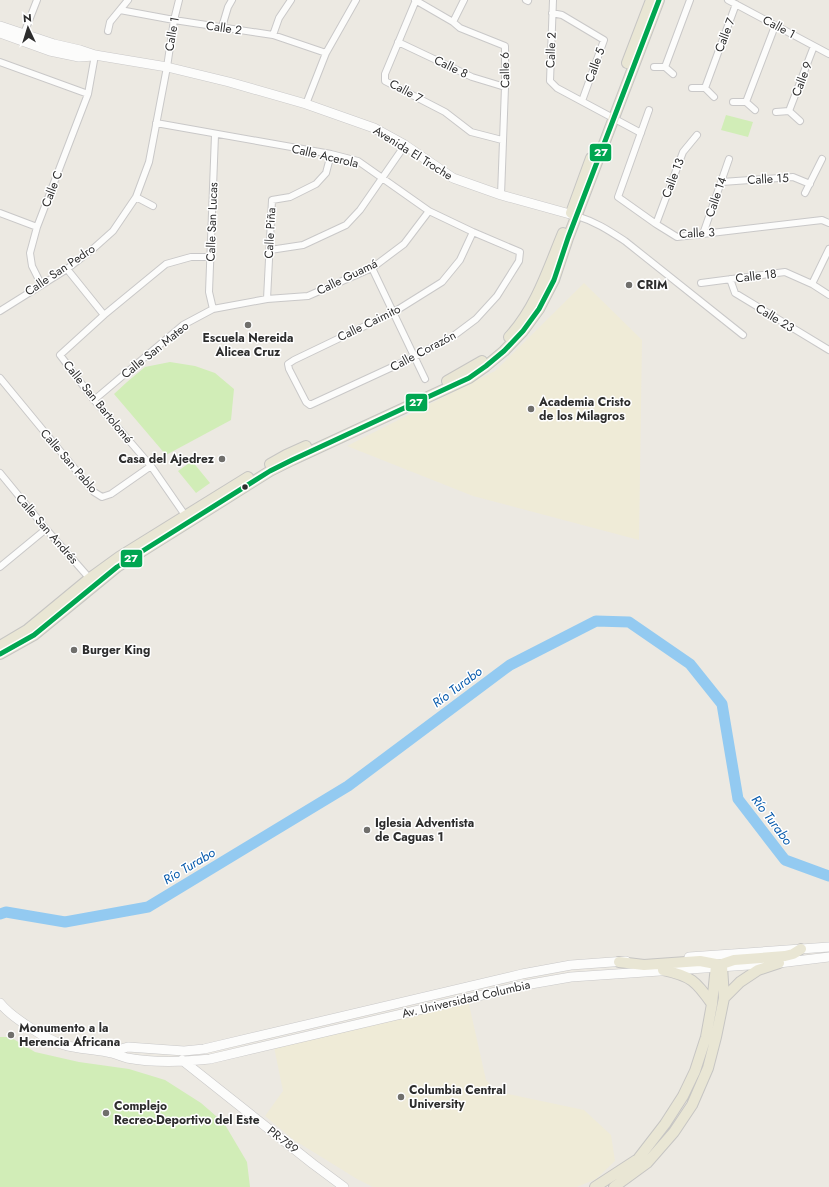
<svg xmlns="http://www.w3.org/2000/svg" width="829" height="1187" font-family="Jost,sans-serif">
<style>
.education{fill:#efebd7}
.pitch{fill:#d1edb7}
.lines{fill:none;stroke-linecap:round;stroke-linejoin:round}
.river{stroke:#93caf1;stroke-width:11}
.street-casing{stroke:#c9c8c8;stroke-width:8}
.secondary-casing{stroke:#c9c8c8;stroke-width:10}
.primary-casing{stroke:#c6c5c3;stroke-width:12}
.street{stroke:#fcfcfb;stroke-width:6}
.secondary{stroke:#fcfcfb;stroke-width:9}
.primary{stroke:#e9e6d4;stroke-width:10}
.bus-1-casing{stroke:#fff;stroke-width:8}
.bus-1{stroke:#00a651;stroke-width:5}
.poi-dot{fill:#706f6c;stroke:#fff;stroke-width:1.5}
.bus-dot{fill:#2d2d2d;stroke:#fff;stroke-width:1.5}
.labels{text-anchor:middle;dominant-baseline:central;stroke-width:3;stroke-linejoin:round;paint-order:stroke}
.street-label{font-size:12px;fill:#2d2d2d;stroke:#fff}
.poi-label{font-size:12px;font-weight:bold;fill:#2d2d2d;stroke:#fff;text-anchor:start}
.water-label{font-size:13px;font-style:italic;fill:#0458ab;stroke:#fff}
.line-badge{stroke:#fff;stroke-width:1.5}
.badge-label{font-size:11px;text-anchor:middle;font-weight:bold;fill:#fff}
</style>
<rect width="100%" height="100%" fill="#ece9e2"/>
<path class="education" d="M584,283L642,340L639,540L473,496L347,446L495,371Z
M468,1000L486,1080L498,1092L584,1110L611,1135L615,1161L596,1179L577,1187H373L357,1179L294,1140L265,1116L283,1091L274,1047Z"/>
<path class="pitch" d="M726,115L753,122L748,137L721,130Z
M170,362L195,366L215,373L234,389L231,420L166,455L114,394L127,382L145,367Z
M192,461L210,483L196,493L178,471Z
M0,1037H10L35,1052L79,1062L129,1069L165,1080L201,1103L224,1123L247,1162L250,1187H0Z"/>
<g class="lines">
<path class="river" d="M0,914L6,912L65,922L148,907L348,786L510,665L596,621L629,622L690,664L722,704L738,799L785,860L829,876"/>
<defs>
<path id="street" d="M415,0L453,22L460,28L505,46V87L501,195
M416,0L385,74V81L445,112L471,132L502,140
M526,0L528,1
M553,0L550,81L557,88L641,133
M728,0L829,54
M120,10L174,20L273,35L326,53
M552,13L562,15L604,40L582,101
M453,22L464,0
M222,27L228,7L232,0
M108,31L110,22L128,0
M273,35L279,18L291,0
M23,36L37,0
M398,42L472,77L505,87
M0,62L88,94
M654,67H665L673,74
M665,67L690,0
M692,88H705L714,97
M705,88L736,4
M733,102H746L755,110
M746,102L775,26
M306,104L326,53L356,0
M649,110L618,197L656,224L677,237L822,220L829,223
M789,111L814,46
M776,112L789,111L800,121
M156,123L331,154L358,161L429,211L473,232L520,252L519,261L497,296L476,319L452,337L414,357L310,405L306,402L289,369L288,364L294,360L394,312L442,282L460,260L473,232
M722,182L793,177L810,184
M805,193L822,159
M136,197L153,206
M0,213L37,227
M577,216C596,222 608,230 625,241L743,335
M656,224L683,152L697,135
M703,234L729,159
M270,250L303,245L346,225L360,210L405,145
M372,268L425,379
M67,269L104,315
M730,279L735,293L829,350
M701,283L785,272L812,284L829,295
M41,284L32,266L30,253L37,227L88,94L95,55
M812,284L829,249
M267,299L272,200L290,197L316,184L326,173L331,154
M213,309L209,292L215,135
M0,311L67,269L94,248L113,231L136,197L149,162L167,67L174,20L179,0
M0,378L94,492L102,497L111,494L151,466
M94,400L183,325L213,309L267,299L308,296L372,268L404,244L429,211
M0,473L46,529L91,580
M187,518L151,466L94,400L60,355L104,315L166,264L191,257H210
M0,567L46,529"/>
<path id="secondary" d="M0,26L54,44L80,50L95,55L167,67L229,82L306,104L374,128L405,145L453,178L501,195L577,216
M0,33L50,51L79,57L94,56
M689,957L829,947
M0,1003C11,1017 47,1040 64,1045C77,1049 93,1049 107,1052C114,1053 120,1056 127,1058C154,1063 183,1062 210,1059L525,985L571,977L779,963L829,957
M110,1052L128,1047L184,1051L204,1049L522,974L571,965L626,961
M182,1060L313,1164L344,1187"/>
<path id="primary" d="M627,63L651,0
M571,213L591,158
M509,337C536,308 548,269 563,233
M447,381L482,361
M270,464L286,455L306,446
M0,646L27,630L90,578L119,557L248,477
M0,654L34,635L117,567L270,471L292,460L469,378L486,366L504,351L523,331L539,309L554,280L568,238L659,0
M663,970C691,976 696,981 712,1004
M724,998L740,982L758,970L779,963
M595,1187L638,1159L665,1124L683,1096L695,1071L706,1037L712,1004L716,966L734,960L785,956L793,954L801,949
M614,1187L647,1163L674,1132L692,1105L708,1068L716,1037L724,998L722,966L721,965L700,961L644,965L619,962"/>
</defs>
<use href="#street" class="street-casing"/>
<use href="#secondary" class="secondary-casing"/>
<use href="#primary" class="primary-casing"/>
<use href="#street" class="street"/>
<use href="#secondary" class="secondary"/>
<use href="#primary" class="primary"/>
<defs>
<path id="bus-1" d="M0,654L34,635L117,567L270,471L292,460L469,378L486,366L504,351L523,331L539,309L554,280L568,238L659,0"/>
</defs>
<use href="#bus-1" class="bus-1-casing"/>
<use href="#bus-1" class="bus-1"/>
</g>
<g class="poi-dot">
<circle cx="629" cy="285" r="4"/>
<circle cx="248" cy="325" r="4"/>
<circle cx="531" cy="409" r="4"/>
<circle cx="222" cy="459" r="4"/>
<circle cx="74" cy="650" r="4"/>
<circle cx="367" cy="830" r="4"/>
<circle cx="11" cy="1035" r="4"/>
<circle cx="401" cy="1097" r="4"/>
<circle cx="106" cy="1113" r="4"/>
</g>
<circle class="bus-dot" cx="245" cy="487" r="3.5"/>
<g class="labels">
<g class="street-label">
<text transform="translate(779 27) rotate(28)">Calle 1</text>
<text transform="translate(224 28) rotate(8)">Calle 2</text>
<text transform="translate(172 34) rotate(-80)">Calle 1</text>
<text transform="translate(725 35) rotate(-69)">Calle 7</text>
<text transform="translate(551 50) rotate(-88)">Calle 2</text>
<text transform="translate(595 65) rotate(-70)">Calle 5</text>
<text transform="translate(451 67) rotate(26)">Calle 8</text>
<text transform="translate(505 70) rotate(-91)">Calle 6</text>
<text transform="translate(802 79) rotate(-69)">Calle 9</text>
<text transform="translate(406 91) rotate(28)">Calle 7</text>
<text transform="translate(413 153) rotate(32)">Avenida El Troche</text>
<text transform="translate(325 156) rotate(13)">Calle Acerola</text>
<text transform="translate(673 178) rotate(-69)">Calle 13</text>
<text transform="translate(768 179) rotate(-3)">Calle 15</text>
<text transform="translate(52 189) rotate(-69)">Calle C</text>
<text transform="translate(716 197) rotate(-71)">Calle 14</text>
<text transform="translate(212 222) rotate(-88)">Calle San Lucas</text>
<text transform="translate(270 233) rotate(-87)">Calle Piña</text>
<text transform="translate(697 233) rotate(-3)">Calle 3</text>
<text transform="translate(60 270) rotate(-34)">Calle San Pedro</text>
<text transform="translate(756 276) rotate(-7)">Calle 18</text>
<text transform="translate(347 277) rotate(-26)">Calle Guamá</text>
<text transform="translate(775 318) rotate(31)">Calle 23</text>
<text transform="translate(369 323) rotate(-26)">Calle Caimito</text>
<text transform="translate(155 350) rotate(-39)">Calle San Mateo</text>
<text transform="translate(423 351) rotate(-28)">Calle Corazón</text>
<text transform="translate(98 402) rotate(51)">Calle San Bartolomé</text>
<text transform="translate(69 461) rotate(49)">Calle San Pablo</text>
<text transform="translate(47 529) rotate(49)">Calle San Andrés</text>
<text transform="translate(466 999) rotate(-13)">Av. Universidad Columbia</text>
<text transform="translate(283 1140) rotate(38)">PR-789</text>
</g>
<g class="poi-label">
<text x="637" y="285">CRIM</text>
<text x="248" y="338" text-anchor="middle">Escuela Nereida<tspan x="248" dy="14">Alicea Cruz</tspan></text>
<text x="539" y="402">Academia Cristo<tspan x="539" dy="14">de los Milagros</tspan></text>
<text x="214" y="459" text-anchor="end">Casa del Ajedrez</text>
<text x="82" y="650">Burger King</text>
<text x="375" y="823">Iglesia Adventista<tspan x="375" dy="14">de Caguas 1</tspan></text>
<text x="19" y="1028">Monumento a la<tspan x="19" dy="14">Herencia Africana</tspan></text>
<text x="409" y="1090">Columbia Central<tspan x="409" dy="14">University</tspan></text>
<text x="114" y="1106">Complejo<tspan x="114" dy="14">Recreo-Deportivo del Este</tspan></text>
</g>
<g class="water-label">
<text transform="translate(457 687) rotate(-37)">Río Turabo</text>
<text transform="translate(772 820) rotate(53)">Río Turabo</text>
<text transform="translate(189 866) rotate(-31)">Río Turabo</text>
</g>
</g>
<g class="line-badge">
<rect x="589" y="143" width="23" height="19" rx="4" fill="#00a651"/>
<rect x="405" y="393" width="23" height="19" rx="4" fill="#00a651"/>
<rect x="120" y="549" width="23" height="19" rx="4" fill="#00a651"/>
</g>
<g class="badge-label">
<text x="601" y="156">27</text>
<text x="416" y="406">27</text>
<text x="131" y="562">27</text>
</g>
<g transform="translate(28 28) rotate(356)" stroke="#ffffff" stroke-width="3" paint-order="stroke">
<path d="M0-3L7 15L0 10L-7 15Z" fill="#2d2d2d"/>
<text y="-6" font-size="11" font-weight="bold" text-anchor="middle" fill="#2d2d2d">N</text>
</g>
</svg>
